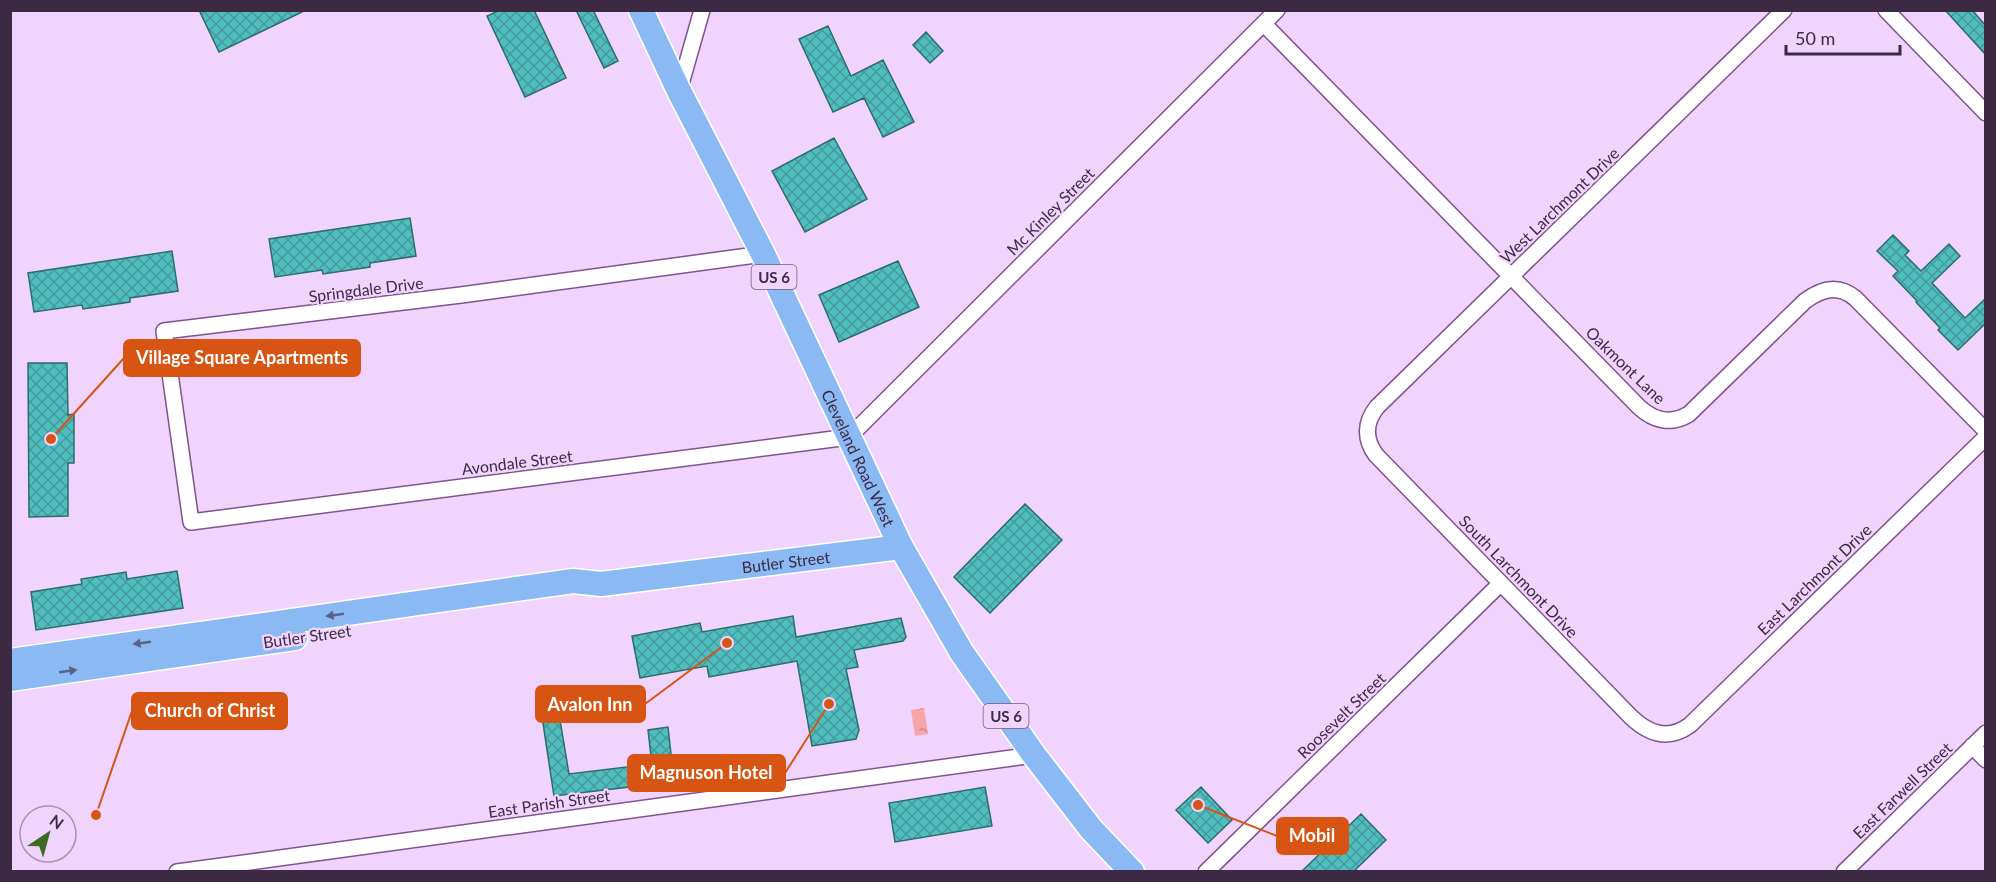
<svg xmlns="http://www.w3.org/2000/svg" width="1996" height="882" font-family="Lato,sans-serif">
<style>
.water{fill:url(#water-ripples)}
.building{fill:url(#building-cross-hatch);stroke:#2d6b6c;stroke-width:1.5}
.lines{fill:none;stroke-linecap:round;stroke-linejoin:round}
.minor-casing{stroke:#7f5390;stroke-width:18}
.primary-casing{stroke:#fff;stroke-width:27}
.minor{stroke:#fff;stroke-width:15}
.primary{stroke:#8bb9f4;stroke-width:24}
.oneway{fill:#5c638a}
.labels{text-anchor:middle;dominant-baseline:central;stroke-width:4.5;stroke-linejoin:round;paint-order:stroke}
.shield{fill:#f1d4fd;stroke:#725c7b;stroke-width:1.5}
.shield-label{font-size:15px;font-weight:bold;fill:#3c2943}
.street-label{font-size:16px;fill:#3c2943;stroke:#f1d4fd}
.leader{fill:none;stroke:#d75412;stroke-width:2}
.callout-dot{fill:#d75412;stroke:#f1d4fd;stroke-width:2}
.callout{fill:#d75412;stroke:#d75412;stroke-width:2}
.callout-label{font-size:18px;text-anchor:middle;font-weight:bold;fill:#fff}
</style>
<defs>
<pattern id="water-ripples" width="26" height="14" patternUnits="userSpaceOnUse" patternTransform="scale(1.5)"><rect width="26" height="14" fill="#f8a5a9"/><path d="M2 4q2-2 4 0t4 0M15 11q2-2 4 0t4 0" fill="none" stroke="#ca868b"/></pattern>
<pattern id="building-cross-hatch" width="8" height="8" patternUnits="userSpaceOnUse" patternTransform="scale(1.5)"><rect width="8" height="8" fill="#50bebf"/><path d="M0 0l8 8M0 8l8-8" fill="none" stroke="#449a9d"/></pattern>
</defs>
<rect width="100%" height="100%" fill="#f1d4fd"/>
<path class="water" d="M924,708L928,734L915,736L911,710Z"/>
<path class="building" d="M199,10H306L219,52Z
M500,10H534L566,78L525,97L487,16Z
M576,10H593L618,61L604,68Z
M1945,10H1972L1986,26V55Z
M828,26L851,76L883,60L914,122L883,137L864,98L833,112L799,39Z
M926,32L943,51L930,63L913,45Z
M834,138L867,199L805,232L772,171Z
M410,218L416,256L370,263V267L323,274L322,270L275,277L269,239Z
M1893,235L1909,251L1905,255L1921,271L1949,244L1960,256L1932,283L1965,318L1986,298V323L1958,350L1938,330L1940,328L1916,302L1917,301L1893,276L1898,271L1877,251Z
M172,251L178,291L130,298V302L83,309L82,305L34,312L28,273Z
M898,261L919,307L839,342L819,295Z
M28,363H67L68,415L74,414V463H68V516L29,517Z
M1025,504L1062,540L990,613L954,577Z
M177,571L183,608L36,630L31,592L82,584L81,579L126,572L127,579Z
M793,616L796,637L901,618L906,637L903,641L854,650L858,667L846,669L859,730L856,739L812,746L797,661L709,677L707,666L640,678L632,636L700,623L702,632Z
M558,708L569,774L643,765L646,785L554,796L541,710Z
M668,727L672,763L652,765L648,730Z
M985,787L992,826L895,842L889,803Z
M1201,787L1232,820L1208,843L1176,810Z
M1361,814L1386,840L1353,872H1301Z"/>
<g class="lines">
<defs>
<path id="minor" d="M1784,10L1377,407C1365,422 1364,439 1376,455L1631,717C1649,734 1668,741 1690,725L1986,437
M1886,10L1986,113
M1264,24L1639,407C1654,421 1671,425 1689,414L1805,301C1821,289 1838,284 1855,298L1986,431
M679,91L702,10
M763,254L461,295L164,331L191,522L849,437L1277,10
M1972,746L1986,760
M177,872L1034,755
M1206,872L1501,583
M1844,872L1986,733"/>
<g id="primary">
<path id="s1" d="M641,10L679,91L763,254L901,547L962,653L1034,755L1091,829L1132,872"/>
<path id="s2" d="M10,661L573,581L601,584L901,547"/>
<path d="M10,679L295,638"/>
</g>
</defs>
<use href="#minor" class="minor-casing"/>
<use href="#primary" class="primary-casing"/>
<use href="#minor" class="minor"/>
<use href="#primary" class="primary"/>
</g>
<defs><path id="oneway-solid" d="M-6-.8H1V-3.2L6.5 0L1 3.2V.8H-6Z" transform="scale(1.5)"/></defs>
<g class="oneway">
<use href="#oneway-solid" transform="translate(335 615) rotate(172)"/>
<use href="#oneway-solid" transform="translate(142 643) rotate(172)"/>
<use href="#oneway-solid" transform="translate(68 671) rotate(-8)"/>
</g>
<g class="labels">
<g class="shield">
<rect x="751.5" y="265" width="45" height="24" rx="4.5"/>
<rect x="983.5" y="704" width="45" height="24" rx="4.5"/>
</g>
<g class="shield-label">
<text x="774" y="277">US 6</text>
<text x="1006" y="716">US 6</text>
</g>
<g class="street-label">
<text transform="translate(1559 205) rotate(-44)">West Larchmont Drive</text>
<text transform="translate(1050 211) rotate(-45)">Mc Kinley Street</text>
<text transform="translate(366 289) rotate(-7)">Springdale Drive</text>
<text transform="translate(1626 365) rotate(44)">Oakmont Lane</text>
<text stroke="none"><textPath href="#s1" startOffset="498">Cleveland Road West</textPath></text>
<text transform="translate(517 462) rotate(-7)">Avondale Street</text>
<text stroke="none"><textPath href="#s2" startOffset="783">Butler Street</textPath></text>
<text transform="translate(1519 576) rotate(46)">South Larchmont Drive</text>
<text transform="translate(1814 579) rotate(-44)">East Larchmont Drive</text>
<text transform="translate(307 636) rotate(-8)">Butler Street</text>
<text transform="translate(1341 715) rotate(-44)">Roosevelt Street</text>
<text transform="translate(1902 790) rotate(-44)">East Farwell Street</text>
<text transform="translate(549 803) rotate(-8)">East Parish Street</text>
</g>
</g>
<path class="leader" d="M51 439L124 358M727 643L645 704M96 815L132 711M829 704L785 773M1198 805L1277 836"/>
<g class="callout-dot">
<circle cx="51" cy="439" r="6"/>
<circle cx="727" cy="643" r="6"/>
<circle cx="96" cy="815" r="6"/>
<circle cx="829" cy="704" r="6"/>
<circle cx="1198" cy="805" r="6"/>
</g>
<g class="callout">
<rect x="124" y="340" width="236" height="36" rx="6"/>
<rect x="536" y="686" width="109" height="36" rx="6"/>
<rect x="132" y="693" width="155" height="36" rx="6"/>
<rect x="628" y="755" width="157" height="36" rx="6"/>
<rect x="1277" y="818" width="71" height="36" rx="6"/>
</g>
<g class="callout-label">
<text x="242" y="364">Village Square Apartments</text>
<text x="590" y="711">Avalon Inn</text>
<text x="210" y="717">Church of Christ</text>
<text x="706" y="779">Magnuson Hotel</text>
<text x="1312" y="842">Mobil</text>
</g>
<rect width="1996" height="882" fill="none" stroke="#3c2943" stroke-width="24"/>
<g transform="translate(48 834) rotate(36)"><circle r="28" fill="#f1d4fd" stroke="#a990b3" stroke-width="1.5"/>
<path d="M0-4.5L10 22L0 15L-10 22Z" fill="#3e6926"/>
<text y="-9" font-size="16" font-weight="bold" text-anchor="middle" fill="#3c2943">N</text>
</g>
<path d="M1786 45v9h114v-9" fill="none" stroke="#3c2943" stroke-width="3"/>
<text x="1795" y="45" font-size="18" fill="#3c2943" stroke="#f1d4fd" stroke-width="4.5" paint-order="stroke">50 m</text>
</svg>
